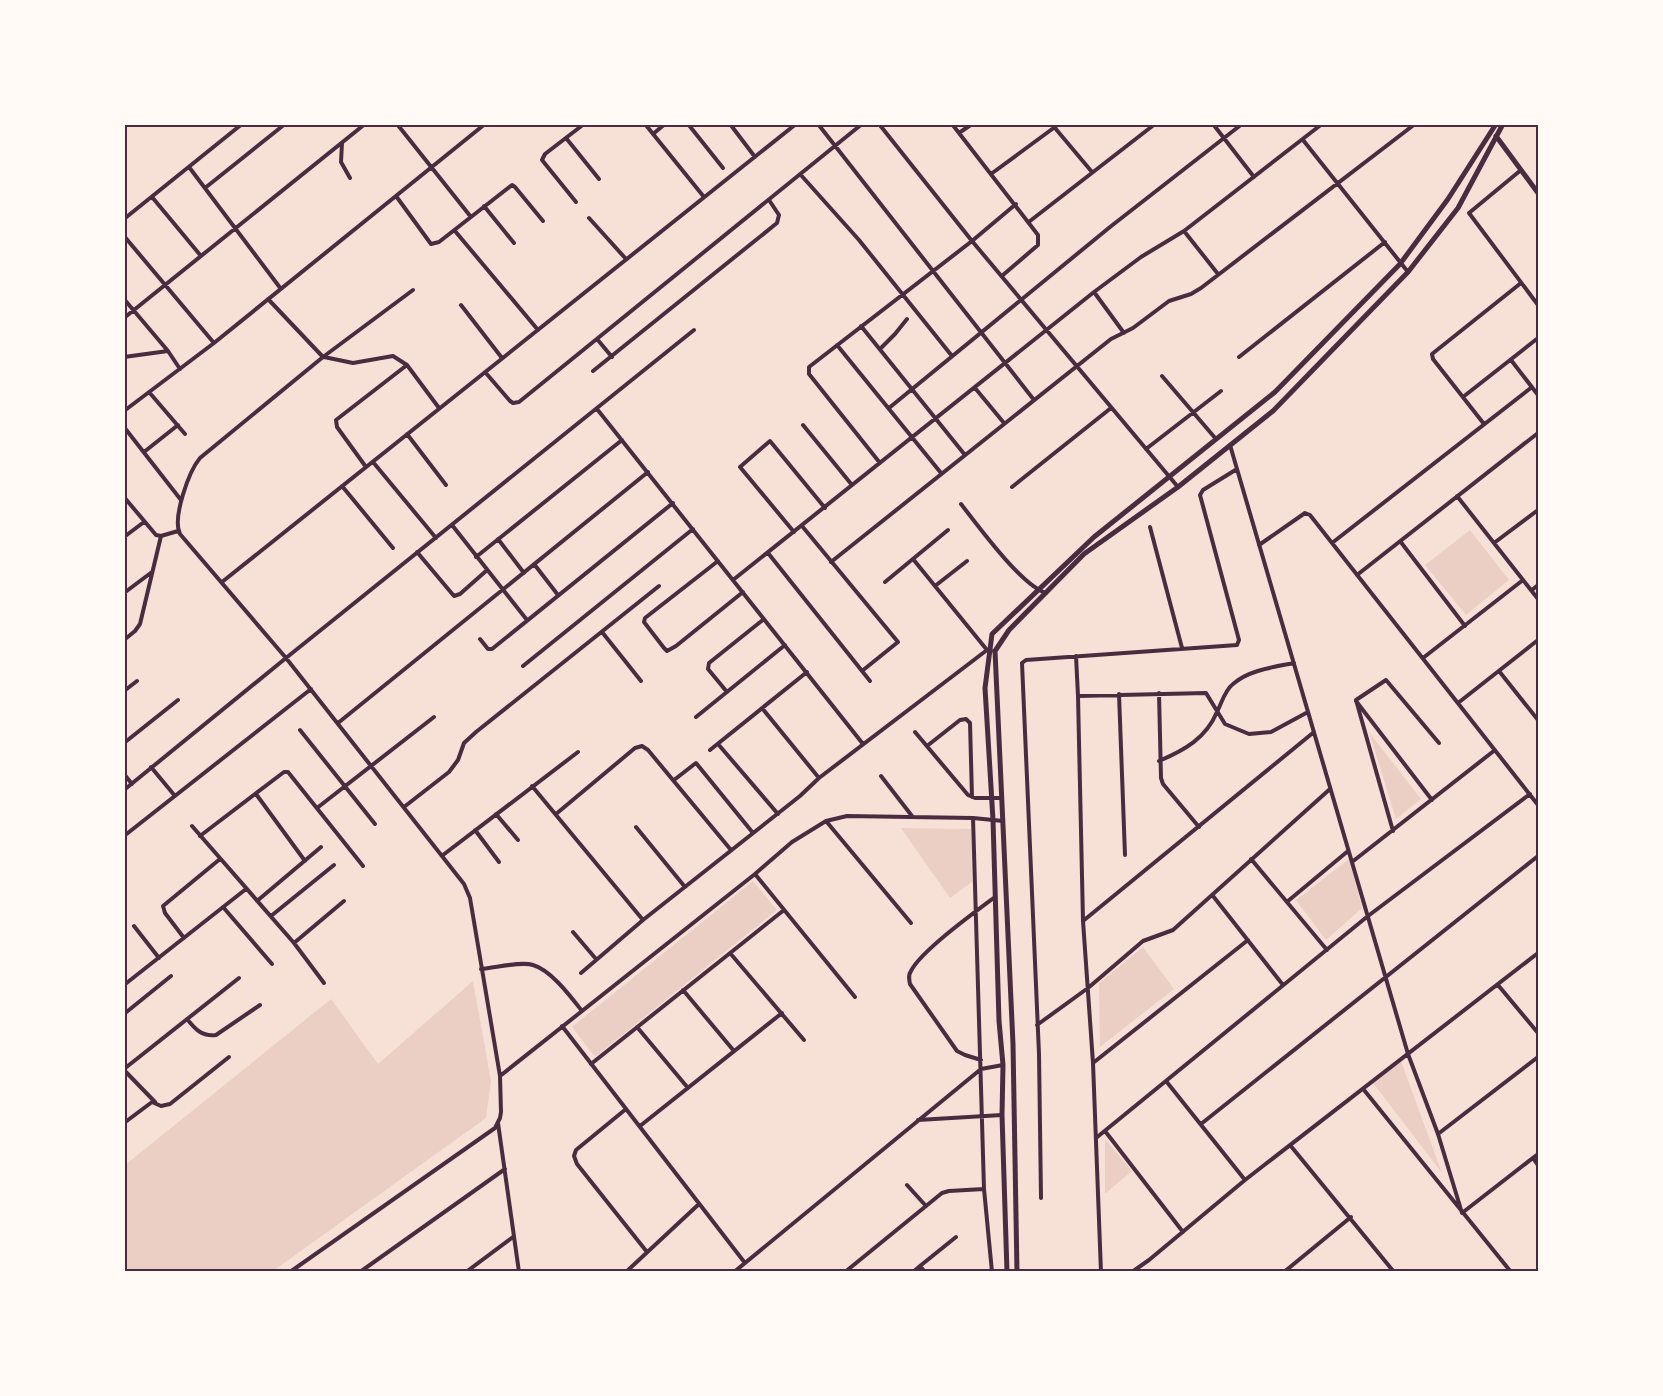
<svg xmlns="http://www.w3.org/2000/svg" width="1663" height="1396" font-family="'IBM Plex Sans',sans-serif">
<style>
.green{fill:#ebcfc5}
.lines{fill:none;stroke-linecap:round;stroke-linejoin:round}
.minor{stroke:#4a2c40;stroke-width:4}
.tertiary{stroke:#4a2c40;stroke-width:5}
.secondary{stroke:#4a2c40;stroke-width:5}
.neatline{fill:none;stroke:#4a2c40;stroke-width:2}
</style>
<rect width="100%" height="100%" fill="#f7e1d7"/>
<path class="green" d="M1470,530L1509,580L1466,615L1425,565Z
M1369,732L1421,799L1396,819Z
M901,828L971,829L972,882L950,898Z
M1349,859L1362,908L1326,940L1296,900Z
M753,881L777,910L595,1057L572,1027Z
M1143,947L1174,989L1100,1047L1099,983Z
M473,981L491,1081L486,1118L273,1271H125V1165L331,999L378,1064Z
M1401,1061L1442,1173L1373,1083Z
M1105,1139L1132,1171L1106,1193H1105Z"/>
<g class="lines">
<path class="minor" d="M397,124L471,217
M645,124L704,197
M688,124L723,168
M730,124L755,157
M818,124L1034,400
M879,124L972,241L1178,487
M952,124L1038,235V245L1003,275
M1213,124L1254,177
M1055,128L1092,172
M959,133L972,124
M653,134L665,124
M566,138L599,179
M1303,140L1408,272
M342,143L341,162L350,178
M189,167L281,289
M1521,170L1469,213L1538,305
M800,174L859,240L952,356
M991,174L1059,124
M205,188L285,124
M396,196L431,244L439,242L512,185L515,187L543,221
M152,197L201,256
M576,202L542,160L545,154L584,124
M484,206L514,243
M589,218L626,259
M124,219L242,124
M1030,221L1155,124
M455,231L538,330
M1184,231L1218,274
M124,236L214,343
M1094,292L1124,333
M124,299L168,351L180,369
M268,299L323,357
M461,305L502,358
M124,318L365,124
M861,326L965,455
M597,339L612,357
M837,345L941,473
M880,349L895,334L907,319
M124,357L168,351
M324,357L353,363L393,356L407,365L439,408
M1239,357L1385,242
M1511,360L1538,395
M593,371L777,223L779,215L769,200
M485,372L510,401L513,403L519,402L862,124
M1162,376L1216,439
M975,388L1004,423
M149,392L185,434
M1463,397L1538,338
M889,408L1110,227L1242,124
M597,409L863,744
M124,411L214,343L485,124
M1484,424L1433,359L1432,354L1521,283
M803,425L852,485
M124,427L181,500
M407,434L446,485
M1230,445L1408,1054L1438,1134L1462,1213L1538,1154
M1146,449L1221,391
M144,452L178,425
M373,462L436,538
M880,463L809,374V367L972,241L1016,204
M366,467L337,427L336,420L407,365
M342,486L393,548
M1012,487L1111,408
M1457,496L1538,599
M124,497L156,535L161,536L178,531
M961,504C979,527 1021,585 1046,593
M452,525L527,620
M802,526L898,642L862,671
M1150,527L1182,648
M794,532L740,467L770,441L825,508
M124,537L144,522
M498,539L524,573
M1400,541L1465,626
M1332,543L1532,387
M1494,543L1538,510
M1259,545L1305,513L1310,515L1538,805
M417,552L454,596L460,594L486,571
M768,553L870,681
M476,557L622,440
M913,559L987,650
M718,561L645,618L644,622L664,648L667,651L676,646L743,592
M831,562L1111,339L1133,328L1169,301L1191,294L1201,288L1415,124
M534,564L558,595
M1357,575L1538,433
M733,580L1094,292L1141,257L1184,231L1322,124
M222,582L796,124
M885,582L948,530
M935,586L967,561
M1532,590L1538,585
M124,593L152,572
M602,632L641,681
M480,639L488,649H492L673,503
M124,640L135,631L140,624L161,536
M1076,656L1078,696L1083,921L1093,1063L1101,1272
M1423,658L1523,580
M523,666L693,529
M1499,671L1538,720
M124,691L137,681
M727,692L708,669L709,663L764,619
M1159,693L1161,778L1163,784L1199,827
M1119,694L1125,855
M1078,696L1206,693L1225,724L1249,734L1271,732L1308,712
M1356,701L1432,800
M1458,703L1538,640
M762,708L819,778
M696,717L785,645
M338,723L648,472
M300,730L375,824
M915,732L968,795L975,798H1002
M124,743L178,700
M718,744L778,814
M927,746L960,720L966,719L970,723L972,797
M710,750L807,672
M1159,761C1185,750 1206,738 1217,712C1222,702 1225,690 1233,684C1249,670 1274,667 1294,663
M151,767L175,796
M124,774L132,784
M881,776L912,816
M674,780L696,763L753,833
M532,786L643,920
M124,790L286,658L694,330
M256,794L305,861
M404,807L449,772L458,760L464,743L476,732L659,586
M317,808L434,717
M496,814L518,840
M556,814L635,748L642,746L648,750L731,850
M973,818L984,1189L992,1272
M826,821L911,923
M192,826L294,943L324,983
M636,827L685,887
M475,830L499,862
M1393,831L1356,700L1386,680L1439,743
M124,836L311,689
M200,836L284,772H288L363,866
M443,855L578,752
M1251,859L1327,950
M1352,862L1495,750
M755,874L855,997
M1213,896L1283,985
M257,901L321,847
M1288,901L1348,851
M223,907L272,964
M271,916L334,865
M1083,921L1314,732
M134,926L159,958
M573,932L596,959
M184,938L165,913L163,906L220,859
M294,943L344,901
M730,953L804,1040
M481,969C495,968 521,961 533,965C551,970 571,997 582,1011
M581,973L643,920L800,796L819,778L987,650L991,651
M124,985L246,889
M1498,985L1538,1033
M683,990L734,1051
M124,1014L171,976
M187,1019C195,1029 202,1037 216,1035L260,1005
M1037,1025L1088,988L1143,941L1173,930L1330,789
M562,1026L745,1263
M637,1027L688,1088
M981,1060L965,1055L957,1051L910,984C909,979 908,975 911,971C921,951 975,912 995,897
M1093,1063L1248,940
M591,1064L784,910
M124,1069L239,978
M124,1070L155,1102
M500,1076L755,874L792,842L826,821L847,816L973,818L1003,821
M1166,1081L1245,1180
M1364,1090L1511,1272
M626,1109L576,1150L574,1156L577,1164L647,1252
M918,1120L1002,1115
M124,1123L152,1102L161,1106L170,1104L229,1057
M498,1123L519,1272
M1201,1124L1538,856
M640,1126L782,1013
M1105,1131L1183,1232
M1438,1134L1538,1057
M1096,1138L1368,916L1530,794
M1290,1145L1394,1272
M1533,1158L1538,1165
M907,1185L926,1206
M1041,1198L1039,1054L1022,663L1026,660L1237,645L1239,640L1200,495L1203,490L1237,469
M290,1272L495,1128L500,1118L501,1112L500,1076L470,898L464,884L286,658L180,534C172,518 189,471 200,458L323,357L413,290
M360,1272L505,1169
M466,1272L513,1237
M626,1272L699,1204
M734,1272L981,1069L1003,1065
M845,1272L942,1193L949,1191L984,1189
M913,1272L920,1266
M925,1272L920,1266L956,1237
M1132,1272L1149,1260L1245,1180L1538,953
M1284,1272L1351,1217"/>
<path class="tertiary" d="M1496,136L1538,193"/>
<path class="secondary" d="M1007,1272L1002,1115L1003,1065L999,1021L993,820L985,688L992,634L1094,537L1275,392L1400,264L1448,199L1496,124
M1017,1272L1013,1044L995,651L1009,630L1084,554L1178,487L1273,411L1408,272L1458,208L1503,124"/>
</g>
<rect width="1663" height="1396" fill="none" stroke="#fffaf5" stroke-width="252"/>
<rect x="126" y="126" width="1411" height="1144" class="neatline"/>
</svg>
